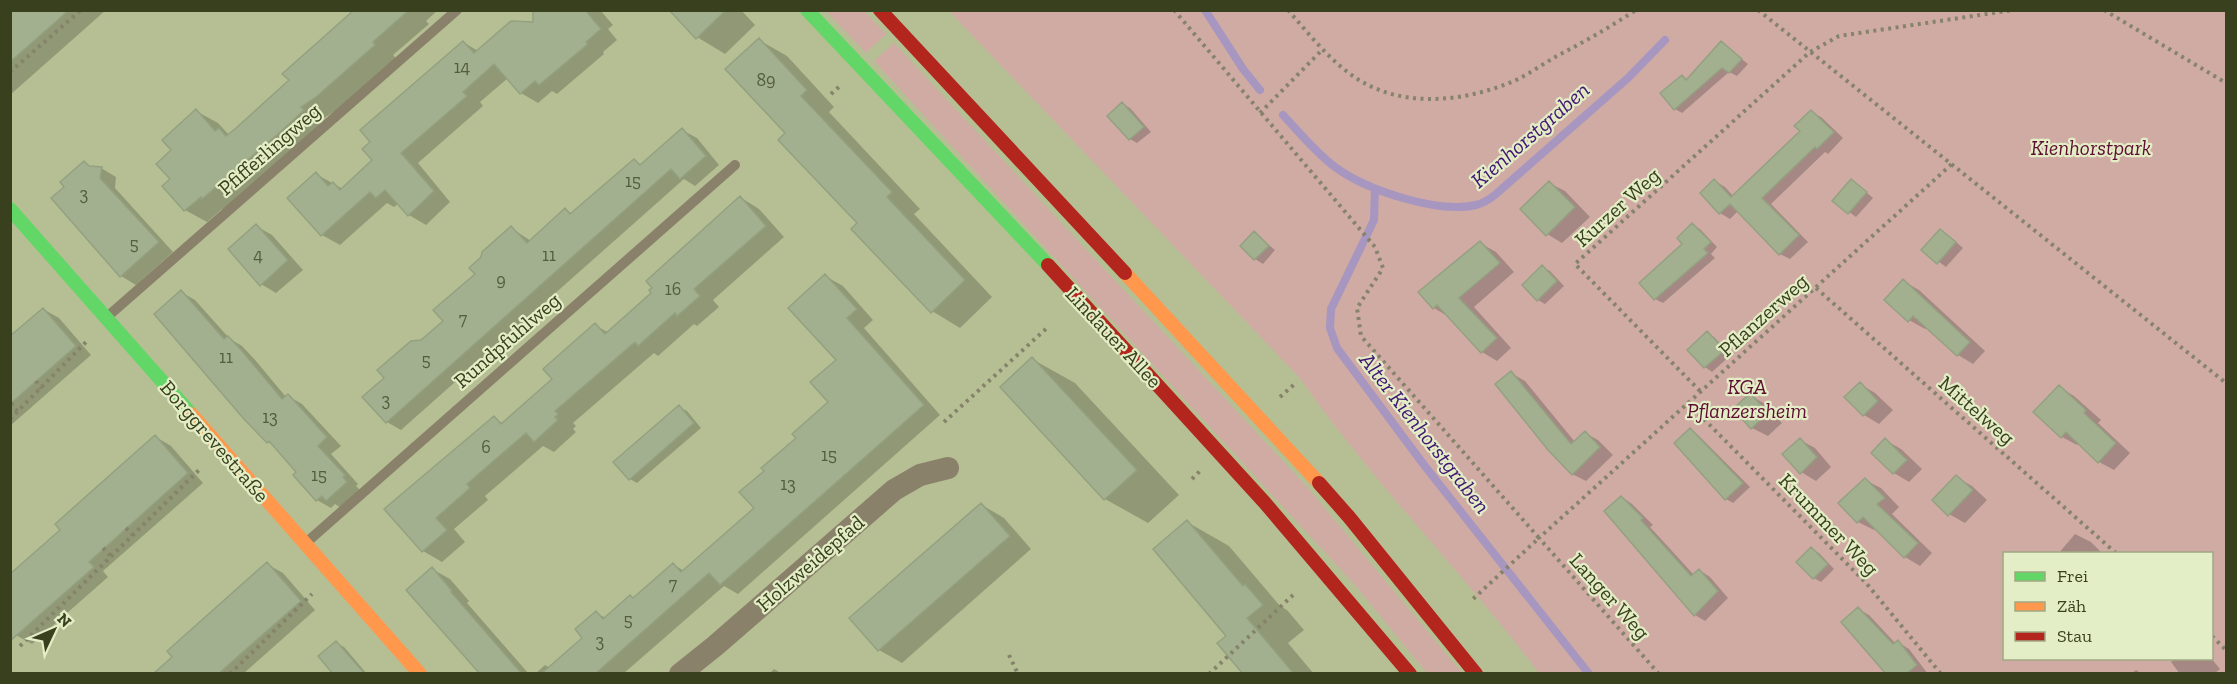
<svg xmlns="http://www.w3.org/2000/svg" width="2237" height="684" font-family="'Zilla Slab',serif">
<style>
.green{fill:#cfaba4;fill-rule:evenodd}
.shadow{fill:#0003}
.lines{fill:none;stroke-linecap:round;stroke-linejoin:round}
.stream{stroke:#a696c0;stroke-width:8}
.building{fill:#a3b08f;stroke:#93a181;stroke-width:1.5}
.path{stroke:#86836b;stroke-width:4;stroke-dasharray:3 4.5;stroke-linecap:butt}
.lane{stroke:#8a816b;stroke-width:10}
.street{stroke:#8a816b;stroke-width:22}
.fast{stroke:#63d668;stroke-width:14}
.slow{stroke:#ff974d;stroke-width:14}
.jam{stroke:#b3261e;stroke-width:14}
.labels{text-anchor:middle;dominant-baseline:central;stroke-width:4.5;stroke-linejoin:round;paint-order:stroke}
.number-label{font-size:18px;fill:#545d3c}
.park-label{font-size:21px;font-style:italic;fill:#5f0e33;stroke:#e4eec6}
.street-label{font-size:21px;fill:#39401e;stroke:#e4eec6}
.water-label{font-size:22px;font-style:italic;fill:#411672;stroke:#e4eec6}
</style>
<rect width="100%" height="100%" fill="#b6bf93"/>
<path class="green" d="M826,11H864L886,34L866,53Z
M949,11H2226V673H1539C1463,572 1372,482 1300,378ZM2004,554H2212V658H2004Z
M894,43L1307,487L1462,673H1427L1355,585L874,61Z"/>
<path class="shadow" d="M10,10H106L10,95Z
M357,10H438L426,21L429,24L393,55L396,58L338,109L321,120L324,123L225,210L222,209L207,222L185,210L172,179L173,150L196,111L218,123L229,135L291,81Z
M535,10H600L613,25L608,29L617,40L603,52L604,54L557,94L552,91L538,103L521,93L508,78L480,102L483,106L418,163L450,202L426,225L409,215L399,203L394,207L387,203L340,245L322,235L316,174L343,189L374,160L463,42L478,51L534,23Z
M672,10H741L755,25L725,54L697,37Z
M759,40L787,56L834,107L829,112L920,209L914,214L992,297L960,328L932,311L788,133Z
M1721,43L1748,64L1737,76L1729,72L1682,113L1675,109L1682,77L1688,80Z
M1123,104L1130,108L1151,132L1137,143L1130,139Z
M1811,112L1821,117L1843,138L1828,154L1825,152L1771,204L1808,242L1790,259L1780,254L1739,210L1730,219L1720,213L1715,181L1725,187L1734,197L1802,131Z
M682,130L697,138L719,165L695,186L684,179L401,430L387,422L386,378L422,341L445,321L511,228L531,241L566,210L573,214L634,161L642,165Z
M85,163L93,168H101L116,177L115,188L173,252L136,285L121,276L66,187Z
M1549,183L1565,191L1590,217L1562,243L1547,234Z
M1859,186L1873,198L1856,217L1834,201Z
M740,197L759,209L784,237L713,300L719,307L697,326L694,324L658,356L654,353L573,423L576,426L573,429L576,432L554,452L543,446L485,496L488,500L454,529L465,542L442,562L423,551L386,509L494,418L504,424L554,380L595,325L609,333L653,293Z
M1692,225L1700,229L1717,247L1711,254L1715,258L1663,303L1655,299Z
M256,226L272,235L303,270L276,293L261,284Z
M1254,233L1275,250L1263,264L1255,259L1242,246Z
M1948,235L1963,248L1946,267L1923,250Z
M1480,243L1496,252L1514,272L1474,307L1511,348L1497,361L1482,352L1449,317L1434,308Z
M1542,267L1550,271L1564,286L1545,304L1538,300Z
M825,276L843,286L873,320L864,328L940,415L738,594L724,586L623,674H535L545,665L550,668L584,638L596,613L606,618L634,599L673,564L684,571L756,508L766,471L830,402L838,360Z
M1903,281L1919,290L1985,351L1973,364L1958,355L1927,327L1925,329L1909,320Z
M181,292L195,300L230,339L242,346L256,361L286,397L288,396L302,404L341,446L331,454L358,484L356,486L360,490L341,508L335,504L331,508L317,500L298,472L276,447L268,442Z
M43,309L59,318L91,355L10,426V338Z
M1707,333L1714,337L1731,355L1712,372L1705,367L1689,350Z
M1032,359L1075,383L1179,495L1148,523L1105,499L1002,388Z
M1511,373L1525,381L1575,442L1585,433L1598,440L1613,455L1586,481L1572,474Z
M1860,384L1875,393L1893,410L1879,424L1864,415Z
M2059,387L2074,396L2101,420L2098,423L2130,453L2114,470L2099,462L2079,443L2077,445L2062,437Z
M1750,395L1765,404L1782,423L1768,436L1752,428Z
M679,407L687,411L701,428L637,483L630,479Z
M1690,430L1697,434L1750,487L1733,503L1726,499L1676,443Z
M156,437L171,446L203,483L103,571L108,577L32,644L16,635L10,629L62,530Z
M1800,440L1815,448L1831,467L1816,481L1801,472Z
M1885,440L1901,449L1922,469L1909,482L1894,473Z
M1956,477L1972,486L1987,500L1965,523L1949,514Z
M1865,480L1881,488L1899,507L1892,514L1932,553L1920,566L1905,557L1876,528L1874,530L1858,522Z
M1622,497L1632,504L1653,525L1650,527L1694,575L1699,570L1710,577L1728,598L1705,621L1695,615Z
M982,505L1004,518L1031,549L902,663L879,650Z
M1187,522L1229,546L1280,606L1287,610L1304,630L1288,643L1314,674H1245L1228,636Z
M2075,534L2091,542L2103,554H2058Z
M1811,549L1819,553L1834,569L1821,582L1814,578Z
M267,564L283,573L315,610L243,674H155Z
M432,569L450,579L469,601L467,603L529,674H485Z
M1858,609L1869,615L1896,644L1898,642L1909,649L1928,674H1888Z
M336,643L344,647L367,674H335Z
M2175,658H2211L2220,669L2214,674H2180L2171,662Z
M774,669L782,674H769Z
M2136,670L2142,674H2131Z"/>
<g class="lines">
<path class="stream" d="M1205,10L1243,69L1260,90
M1283,115C1299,132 1316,153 1335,167C1366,190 1438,214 1476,205C1484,203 1490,199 1496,194L1628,78L1665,40
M1375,189L1374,220L1331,309L1330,328L1337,348L1424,465L1589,674"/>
</g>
<path class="building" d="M10,10H69L10,62Z
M354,10H409L373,42L375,45L316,97L301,107L304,110L278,134L202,199L201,197L184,211L162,186L170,179L156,164L171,150L162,140L196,109L215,131L219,128L226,136L235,129L289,80L282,74Z
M533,10H585L601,29L586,42L588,44L539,85L535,81L520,94L494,64L463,92L467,96L401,153L434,191L408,216L385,190L376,198L370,192L321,236L287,198L316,172L328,186L333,182L340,190L372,160L362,149L370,142L360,130L463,41L474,53L511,21L533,22Z
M669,10H726L696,39Z
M759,38L807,90L801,96L892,192L887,197L965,280L931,313L851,229L857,223L778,140L785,133L725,69Z
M1721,41L1742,59L1729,73L1722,68L1674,110L1660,93L1682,75L1686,80Z
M1122,102L1144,127L1129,140L1107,116Z
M1811,110L1834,132L1817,149L1815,147L1762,198L1799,235L1779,255L1730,204L1719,214L1700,193L1714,179L1731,197L1800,131L1794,126Z
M682,128L706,156L680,179L671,169L386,423L362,397L384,378L377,370L411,341L421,340L443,321L433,310L475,274L469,268L481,257L482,252L511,226L527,243L565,208L570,214L634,159L640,165Z
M84,161L89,166L102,167L100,178L159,242L120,277L51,198L64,187L60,182Z
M1851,179L1867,192L1848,214L1832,201Z
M1549,181L1575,207L1546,236L1520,209Z
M740,196L766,226L694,289L700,296L677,316L675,313L638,346L635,342L555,411L558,414L555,417L558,420L534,442L526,433L467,484L470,488L436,518L447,530L422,552L384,509L494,416L501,424L552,379L543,369L595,323L605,334L651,293L649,290L652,288L646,281Z
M1692,223L1711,242L1704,249L1708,253L1654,300L1639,283L1682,244L1677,238Z
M256,224L288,260L260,286L228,249Z
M1940,229L1956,242L1937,264L1921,250Z
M1254,231L1269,246L1254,260L1240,246Z
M1480,241L1500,263L1459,298L1497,338L1481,353L1437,305L1433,309L1418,292Z
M1542,265L1557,281L1537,301L1522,285Z
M825,274L857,309L847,318L924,405L720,585L709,573L595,674H541L582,638L575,629L596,611L603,619L630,595L633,598L673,563L681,572L754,508L739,492L764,471L761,468L796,438L792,434L828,402L810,382L836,360L788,308Z
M1903,279L1970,342L1957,356L1913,316L1908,322L1884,300Z
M181,290L224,339L228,336L242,351L282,399L288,394L327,437L318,446L345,475L343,477L347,482L326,501L322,496L316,501L293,475L296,472L269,441L267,443L243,418L154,314Z
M43,308L76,346L10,404V336Z
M1707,331L1725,350L1704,368L1687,350Z
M1032,357L1137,470L1104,500L1000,387Z
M1511,371L1571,444L1585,431L1600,447L1572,475L1548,450L1495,384Z
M1860,382L1878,401L1863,416L1844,397Z
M2059,385L2086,410L2084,413L2116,443L2098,463L2066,432L2061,438L2033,412Z
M1750,393L1768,413L1751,429L1733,409Z
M679,405L694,423L629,480L613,462Z
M1690,428L1743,483L1725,500L1674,443Z
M155,435L188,473L89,562L94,567L10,641V574L60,530L55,524Z
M1800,438L1817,457L1800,474L1782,454Z
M1885,438L1907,460L1893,474L1871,453Z
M1956,475L1973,490L1948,516L1932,500Z
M1865,478L1885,498L1877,504L1918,543L1904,558L1863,517L1857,523L1838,503Z
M1621,496L1643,518L1641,520L1691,576L1699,569L1718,591L1694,616L1604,511Z
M981,503L1010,536L878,651L849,618Z
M1187,520L1243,586L1245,584L1263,605L1247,618L1294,674H1243L1217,643L1226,636L1153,549Z
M1811,547L1828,564L1813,579L1796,562Z
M267,562L301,601L218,674H153L172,657L167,651Z
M432,567L452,591L451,592L522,674H480L406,590Z
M1858,607L1893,644L1898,640L1917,665L1906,674H1886L1841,622Z
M336,641L365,674H333L318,656Z"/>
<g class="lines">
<path class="path" d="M1174,10L1375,247L1383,268L1357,308L1361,336L1539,538L1473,599
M1288,10C1309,34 1330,61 1356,78C1403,109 1464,102 1514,81C1529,74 1543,64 1557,56C1584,42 1610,27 1636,10
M1758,10L2226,383
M2104,10L2226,83
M10,72L81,10
M831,94L840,86
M1260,113L1323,49
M1816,288L2117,554
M36,381L41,389
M1700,391L1575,264L1810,52L1839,36L2013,10
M1280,397L1297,382
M11,403L18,412
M1688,403L1867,584L1941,674
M10,419L88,340
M944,422L1048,327
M1192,479L1200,471
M126,528L133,535
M103,548L111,556
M2212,636L2226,650
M20,646L201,468
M1009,655L1018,674
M230,674L312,594
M1209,674L1293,595
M1659,674L1539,538L1953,163"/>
<path class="lane" d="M107,317L457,10
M307,542L735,165"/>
<path class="street" d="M680,674L715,646L894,490L920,475L948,468"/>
<path class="fast" d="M807,10L1048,265
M10,209L191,414"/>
<path class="slow" d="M1125,273L1319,483
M191,414L420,674"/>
<path class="jam" d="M880,10L1125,273
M1048,265L1265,503L1410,674
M1319,483L1349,517L1476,674"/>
</g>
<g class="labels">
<g class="number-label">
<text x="462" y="67">14</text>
<text x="766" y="80">89</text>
<text x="633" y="181">15</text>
<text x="84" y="194">3</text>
<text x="134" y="244">5</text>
<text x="258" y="255">4</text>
<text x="549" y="255">11</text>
<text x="501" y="280">9</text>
<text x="673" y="289">16</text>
<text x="463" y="319">7</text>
<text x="226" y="357">11</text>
<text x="426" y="360">5</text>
<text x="386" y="400">3</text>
<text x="270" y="417">13</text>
<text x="486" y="447">6</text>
<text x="829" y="455">15</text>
<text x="319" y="475">15</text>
<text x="788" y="484">13</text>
<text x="673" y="584">7</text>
<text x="628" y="620">5</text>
<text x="600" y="641">3</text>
</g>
<g class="park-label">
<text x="2091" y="147">Kienhorstpark</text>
<text x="1747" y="386">KGA<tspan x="1747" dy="24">Pflanzersheim</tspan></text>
</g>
<g class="street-label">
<text transform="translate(269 149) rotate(-41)">Pfifferlingweg</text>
<text transform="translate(1617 207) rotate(-42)">Kurzer Weg</text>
<text transform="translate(1763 315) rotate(-42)">Pflanzerweg</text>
<text transform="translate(1114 337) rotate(47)">Lindauer Allee</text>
<text transform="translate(507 340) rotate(-41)">Rundpfuhlweg</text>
<text transform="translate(1977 410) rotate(41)">Mittelweg</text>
<text transform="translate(215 441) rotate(49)">Borggrevestraße</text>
<text transform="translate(1829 524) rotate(46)">Krummer Weg</text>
<text transform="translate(810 563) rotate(-41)">Holzweidepfad</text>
<text transform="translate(1610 596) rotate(48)">Langer Weg</text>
</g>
<g class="water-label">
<text transform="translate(1530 135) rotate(-41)">Kienhorstgraben</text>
<text transform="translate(1425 433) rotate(52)">Alter Kienhorstgraben</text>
</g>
</g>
<rect width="2237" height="684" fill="none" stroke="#39401e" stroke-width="24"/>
<rect x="2003" y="552" width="210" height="108" fill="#e4eec6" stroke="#a0a883" stroke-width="1.5"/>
<rect x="2015" y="572" width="30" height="9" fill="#63d668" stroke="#a0a883" stroke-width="1.5"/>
<text x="2057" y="582" font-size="18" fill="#39401e">Frei</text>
<rect x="2015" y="602" width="30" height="9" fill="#ff974d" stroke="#a0a883" stroke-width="1.5"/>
<text x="2057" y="612" font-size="18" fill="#39401e">Zäh</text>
<rect x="2015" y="632" width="30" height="9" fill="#b3261e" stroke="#a0a883" stroke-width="1.5"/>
<text x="2057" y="642" font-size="18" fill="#39401e">Stau</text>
<g transform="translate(54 630) rotate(46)" stroke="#e4eec6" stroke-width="4.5" paint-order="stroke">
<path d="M0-4.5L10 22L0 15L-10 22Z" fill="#39401e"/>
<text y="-9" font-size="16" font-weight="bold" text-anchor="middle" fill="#39401e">N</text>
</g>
</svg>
